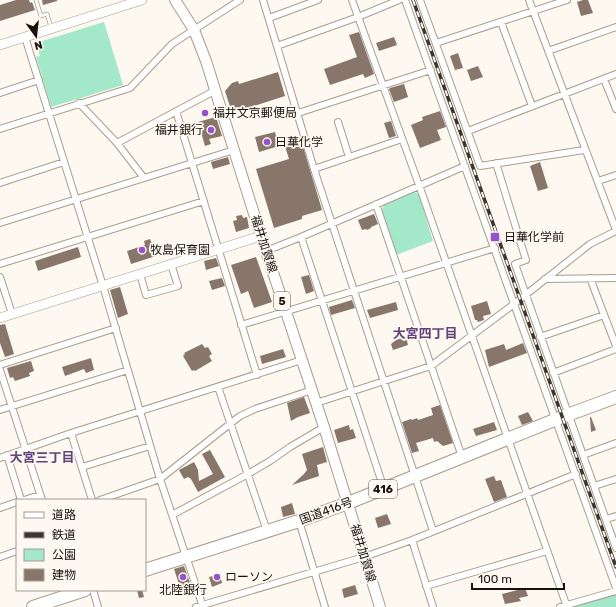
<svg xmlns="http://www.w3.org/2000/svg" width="616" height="607" font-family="Rubik,'Noto Sans JP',sans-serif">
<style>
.green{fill:#a3e8c9}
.building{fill:#877669}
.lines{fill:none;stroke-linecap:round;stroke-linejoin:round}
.lane-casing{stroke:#aa9d8c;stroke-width:4.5}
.street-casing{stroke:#aa9d8c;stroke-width:8}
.secondary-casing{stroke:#aa9d8c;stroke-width:10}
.primary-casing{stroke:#aa9d8c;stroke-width:12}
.highway-casing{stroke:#aa9d8c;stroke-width:14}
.lane{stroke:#fff;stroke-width:3}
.street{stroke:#fff;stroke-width:6}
.secondary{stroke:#fff;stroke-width:9}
.primary{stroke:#fff;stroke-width:10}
.highway{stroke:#fff;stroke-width:12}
.rail-casing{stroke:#3a352f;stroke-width:3.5}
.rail{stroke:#fdf8f0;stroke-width:2;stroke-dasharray:6;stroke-linecap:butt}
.poi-dot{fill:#9553c9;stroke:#fdf8f0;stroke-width:1.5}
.labels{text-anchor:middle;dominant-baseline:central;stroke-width:3.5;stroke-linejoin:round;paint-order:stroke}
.shield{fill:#fdf8f0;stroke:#5c5750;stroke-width:1}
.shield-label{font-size:11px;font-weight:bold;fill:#17120c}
.poi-label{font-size:12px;fill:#17120c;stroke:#fdf8f0;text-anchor:start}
.street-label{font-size:12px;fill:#17120c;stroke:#fdf8f0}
.neighbourhood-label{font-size:13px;font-weight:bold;fill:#61427d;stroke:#fdf8f0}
</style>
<rect width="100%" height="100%" fill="#fdf8f0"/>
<path class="green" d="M104,22L123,85L51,107L36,57L40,56L36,43Z
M414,192L419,194L433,241L396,255L381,211L384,205Z
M616,591V607H567Z"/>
<path class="building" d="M16,0H29L30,3L32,2L35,10L0,21V5Z
M42,0H57V1L43,5Z
M583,0H588L593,13L581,16L577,2Z
M359,32L374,74L365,78L363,74L330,85L324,69L357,57L349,35Z
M394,37L397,45L379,51L376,43Z
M458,53L463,68L455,70L450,56Z
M478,66L483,77L471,81L467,70Z
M278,72L285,96L232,113L225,91L232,83L238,81L239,84Z
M404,84L408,97L394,102L389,89L390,88Z
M440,111L446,127L437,130L441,140L420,148L411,125L423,120L422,117Z
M216,117L222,136L209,139L211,144L205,146L198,122Z
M391,121L396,136L389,138L384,123Z
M275,132L279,146L259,152L255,137Z
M296,139L297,141L301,140L322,210L302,216V219L274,228L256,169L289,159L284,143Z
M228,157L230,164L213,169L211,162Z
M540,162L548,188L538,191L530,166Z
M374,214L378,224L371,227V228L367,230L366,229L362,230L358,220Z
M242,215L243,218L247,217L249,228L236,232L233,221L237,220L236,216Z
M150,239L156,256L131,264L127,251L145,245L144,241Z
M78,247L81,257L38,271L35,261Z
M256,257L272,302L254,308L248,291L241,294L231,265Z
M216,258L219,266L206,270L204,261Z
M309,275L314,291L306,294L301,277Z
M222,278L225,286L212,290L209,281Z
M120,287L128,314L118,318L110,290Z
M352,300L355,308L331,315L329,307Z
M487,301L491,314L483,316L484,320L478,322L477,320H475L471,306Z
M396,302L398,310L370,318L367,310Z
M5,324L14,354L5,357L0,343V325Z
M406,337L408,345L393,350L391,344L396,340Z
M523,343L527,353L489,367L485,350L504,344L506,350Z
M202,344L205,348L208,347L212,354L209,356L212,361L195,371L194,370L192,371L183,356L185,354L184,353Z
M283,349L286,357L262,364L260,356Z
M91,358L94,370L86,373L84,369L65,376L62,367Z
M31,361L34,371L29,373L30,376L15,381L13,377L10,378L7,368Z
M304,397L310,413L298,417L291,421L287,403Z
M440,405L453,443L443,446L437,441L434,442L433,438L416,443L419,451L412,453L402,422L411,419L412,420L417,418L418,420L433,415L431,408Z
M528,412L533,421L522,425L518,416Z
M590,417H591L596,430L591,432Z
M494,422L497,430L476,436L473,429Z
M349,425L350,430L353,429L356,438L338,443L334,430Z
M323,447L327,462L317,465L319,476L292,485L304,474L307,470L302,454Z
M210,450L225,477L198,492L191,479L188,477L184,479L179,470L194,462L198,470L199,481L213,474L202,454Z
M494,476L496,481L501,480L507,497L494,502L485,479Z
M292,503L295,514L283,517L281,507Z
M387,514L391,524L378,528L375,518Z
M184,566L190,583L180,587L174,569Z
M220,574L222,583L212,587L209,577Z
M355,585L358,594L344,598L342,589Z
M525,588L528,596L519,598L521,601L505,604L502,594Z
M137,590H142L144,597L139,598Z"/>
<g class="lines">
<defs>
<path id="lane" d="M36,0L41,16L47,14L51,27"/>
<path id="street" d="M263,0L314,169L433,531
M352,0L419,185L567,607
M405,0L616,588
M420,0L480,166L584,150
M529,0L616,230
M269,18L318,0
M501,22L532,106
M25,37L103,286L160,479L203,607
M436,43L567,0
M277,46L358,17L399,0
M548,51L616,27
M604,79L616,109
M0,93L39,80
M79,103L117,143L144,178
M176,111L257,375
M298,113L431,70
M338,122L349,157
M0,129L130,88L172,44L240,0
M468,131L616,74
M117,143L216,90
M496,163L526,260L515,264L616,548
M314,169L402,139
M598,181L616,175
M0,183L64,162
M376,204L462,457
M0,223L234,150
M301,237L384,489
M266,251L301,237L465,166
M0,264L204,201
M140,274L146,295L178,286L171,264
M0,277L12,314
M590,278L616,346
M545,279L616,278
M241,325L495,248
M540,337L604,315
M0,365L116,328
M0,370L42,500
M553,373L616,349
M218,387L267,531
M316,403L431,366L514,304L590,244L616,231
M0,410L128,370
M71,433L92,500
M7,455L21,500
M583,455L616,443
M0,458L71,433L302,360
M82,467L150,446
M594,486L616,479
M24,500L40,495
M100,500L160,479L240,416L255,409L312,390
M0,508L17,502
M172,515L248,474L270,461L290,447L324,427
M606,519L616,516
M299,521L325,607
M412,540L433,607
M0,557L17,551
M426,586L547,551
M93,590L98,607
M196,607L364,557L412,540L576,474
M560,607L616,591"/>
<path id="secondary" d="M0,45L142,0
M0,318L261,236"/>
<path id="primary" d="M175,0L194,30L206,61L261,236L324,427L380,607"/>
<path id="highway" d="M145,570L299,521L348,503L562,417L616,397
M33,607L85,590"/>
</defs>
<use href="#lane" class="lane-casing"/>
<use href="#street" class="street-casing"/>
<use href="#secondary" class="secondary-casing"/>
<use href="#primary" class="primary-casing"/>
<use href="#highway" class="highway-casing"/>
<use href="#lane" class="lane"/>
<use href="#street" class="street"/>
<use href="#secondary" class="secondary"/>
<use href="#primary" class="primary"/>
<use href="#highway" class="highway"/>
<defs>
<path id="rail" d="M413,0L616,567"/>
</defs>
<use href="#rail" class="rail-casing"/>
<use href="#rail" class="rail"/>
</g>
<g class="poi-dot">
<circle cx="205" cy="113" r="4"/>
<circle cx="211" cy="130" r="4"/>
<circle cx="267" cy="142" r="4"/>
<rect x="490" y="232" width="10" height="10" rx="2"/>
<circle cx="142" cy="250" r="4"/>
<circle cx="183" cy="577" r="4"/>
<circle cx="217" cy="577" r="4"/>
</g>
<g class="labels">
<g class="shield">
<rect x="274" y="292" width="16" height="18" rx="3"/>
<rect x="369" y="480" width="28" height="18" rx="3"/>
</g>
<g class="shield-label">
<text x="282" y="301">5</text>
<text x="383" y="489">416</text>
</g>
<g class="poi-label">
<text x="213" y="113">福井文京郵便局</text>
<text x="203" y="130" text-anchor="end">福井銀行</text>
<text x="275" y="142">日華化学</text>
<text x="504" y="237">日華化学前</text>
<text x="150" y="250">牧島保育園</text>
<text x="225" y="577">ローソン</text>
<text x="183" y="590" text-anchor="middle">北陸銀行</text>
</g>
<g class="street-label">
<text transform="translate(264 244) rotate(72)">福井加賀線</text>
<text transform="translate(326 511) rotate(-20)">国道416号</text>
<text transform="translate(363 553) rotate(73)">福井加賀線</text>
</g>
<g class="neighbourhood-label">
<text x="425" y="333">大宮四丁目</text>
<text x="42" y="457">大宮三丁目</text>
</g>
</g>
<rect x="16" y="499" width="130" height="92" fill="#fdf8f0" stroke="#a19c95"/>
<rect x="24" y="512" width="20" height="6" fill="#ffffff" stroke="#a19c95"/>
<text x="52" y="519" font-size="12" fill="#17120c">道路</text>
<rect x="24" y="532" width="20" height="6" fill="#3a352f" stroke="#a19c95"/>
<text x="52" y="539" font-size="12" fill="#17120c">鉄道</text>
<rect x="24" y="549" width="20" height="12" fill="#a3e8c9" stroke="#a19c95"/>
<text x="52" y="559" font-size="12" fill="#17120c">公園</text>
<rect x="24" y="569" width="20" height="12" fill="#877669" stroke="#a19c95"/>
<text x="52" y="579" font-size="12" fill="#17120c">建物</text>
<g transform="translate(36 36) rotate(165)" stroke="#fdf8f0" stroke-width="3" paint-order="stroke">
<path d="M0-3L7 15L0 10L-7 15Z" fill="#17120c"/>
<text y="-6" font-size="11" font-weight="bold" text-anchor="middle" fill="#17120c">N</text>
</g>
<path d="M472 583v6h92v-6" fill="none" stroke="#17120c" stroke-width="2"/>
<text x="478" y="583" font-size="12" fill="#17120c" stroke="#fdf8f0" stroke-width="3" paint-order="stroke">100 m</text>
</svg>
